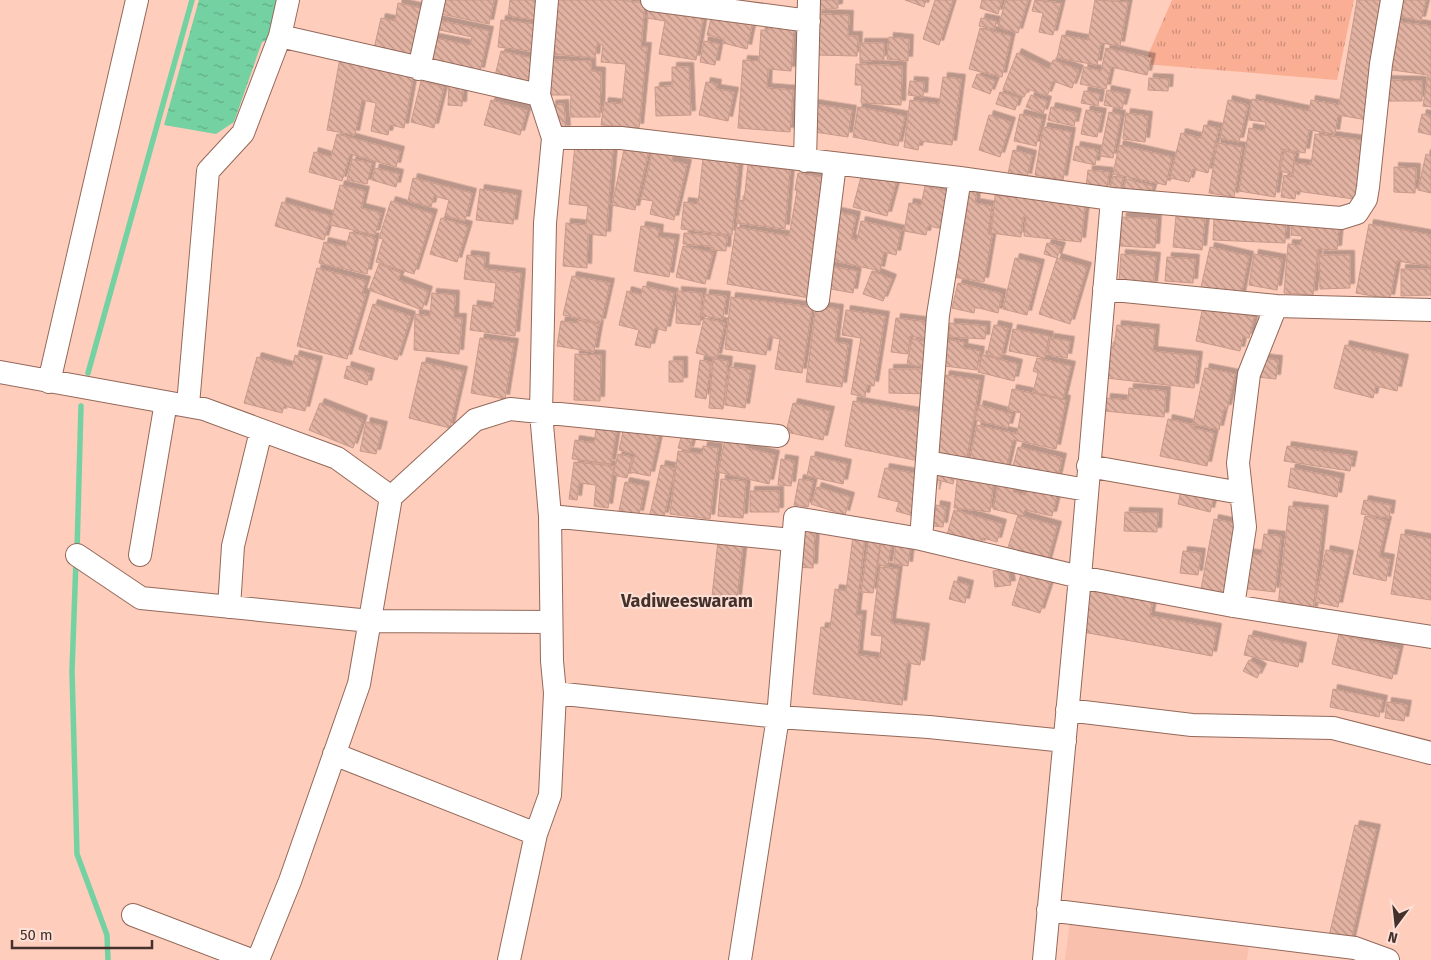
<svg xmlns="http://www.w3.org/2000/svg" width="1431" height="960" font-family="'Fira Sans',sans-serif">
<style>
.built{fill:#f8c0ad}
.grass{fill:url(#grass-tufts)}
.water{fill:url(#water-ripples)}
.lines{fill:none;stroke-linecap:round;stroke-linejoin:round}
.stream{stroke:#74d2a2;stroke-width:5.5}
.building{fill:url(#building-back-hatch);stroke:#c89a8a;filter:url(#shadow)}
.minor-casing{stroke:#94695a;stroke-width:24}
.minor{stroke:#fff;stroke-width:22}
.labels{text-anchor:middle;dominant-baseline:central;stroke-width:4;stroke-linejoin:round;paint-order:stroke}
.district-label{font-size:18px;font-weight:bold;fill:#44312b;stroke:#fddfd5}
</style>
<defs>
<pattern id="grass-tufts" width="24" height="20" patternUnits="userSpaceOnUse" patternTransform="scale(1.25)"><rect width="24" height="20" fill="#faae94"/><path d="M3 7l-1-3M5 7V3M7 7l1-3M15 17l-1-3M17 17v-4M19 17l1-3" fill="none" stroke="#cc8e79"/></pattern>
<pattern id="water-ripples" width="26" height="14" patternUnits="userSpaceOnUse" patternTransform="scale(1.25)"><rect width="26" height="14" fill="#74d2a2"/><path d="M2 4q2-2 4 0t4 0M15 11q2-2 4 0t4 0" fill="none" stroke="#61ab84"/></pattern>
<pattern id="building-back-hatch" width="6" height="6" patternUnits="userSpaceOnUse" patternTransform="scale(1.25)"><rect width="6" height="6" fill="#e2b2a2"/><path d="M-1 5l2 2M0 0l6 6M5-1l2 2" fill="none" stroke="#b99184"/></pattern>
<filter id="shadow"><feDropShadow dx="4.5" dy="-4.5" stdDeviation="0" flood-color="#0004"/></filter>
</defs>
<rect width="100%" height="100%" fill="#fecdbc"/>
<path class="built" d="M1070,922L1249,944L1247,960H1065Z"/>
<path class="grass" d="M1172,0H1354L1337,80L1144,64Z"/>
<path class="water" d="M199,0H281L273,38L262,42L234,122L216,134L164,125Z"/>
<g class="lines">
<path class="stream" d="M88,373L192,0
M77,551L81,406
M76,560L72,671L77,854L107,935L108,960"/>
</g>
<path class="building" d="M438,0H494L489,24L436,13Z
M510,0H539L536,20L508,16Z
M555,0H619L645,3L641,47H647L639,128L601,125L604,102L622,104L626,64L601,62L603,45L597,44L595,58L553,54Z
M812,0H838V8L813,11Z
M905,0H926L924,7Z
M935,0H953L939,45L923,39Z
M982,0H1002L998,14L980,8Z
M1006,0H1028L1018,33L998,27Z
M1035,0L1061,3L1053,35L1039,32L1043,13L1032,11Z
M1095,0L1128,2L1120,46L1101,43L1097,65L1057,58L1062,35L1088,40Z
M1357,0H1386L1367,120L1338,115L1335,134L1309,130L1305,153L1282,149L1275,197L1239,191L1249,128L1264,131L1266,122L1249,120L1252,99L1309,111L1311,100L1339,105Z
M1398,0H1426L1421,21L1395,15Z
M398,3L425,9L414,61L373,53L381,18L395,21Z
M649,4L704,14L696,60L659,54L665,21L647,18Z
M713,10L753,20L747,49L723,43L724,39L707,35Z
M817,14L849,15L848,36H858L857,56L816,55Z
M981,18L996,21L995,29L979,26Z
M437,20L489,31L480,72L425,61L430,37L470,45L472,37L435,29Z
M501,20L535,24L531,51L498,47Z
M1392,21L1431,26V107L1423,106L1428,75L1385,69Z
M769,24L794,26L791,71L768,69L767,88L793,90L790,132L738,128L743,60L759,61L761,30H769Z
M980,28L1011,36L1002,77L969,69Z
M889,37L909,39L908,61L887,59Z
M704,41L719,44L715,65L700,62Z
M860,43H884V60L860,61Z
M1106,48L1151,58L1147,75L1111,67L1106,89L1080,84L1084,67L1101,71Z
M501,51L536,59L530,84L495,76Z
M1017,53L1049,69L1053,60L1079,70L1072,88L1053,81L1047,96L1028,89L1024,97L1003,89Z
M340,58L414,73L404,128L390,125L388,135L371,131L376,103L362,100L355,135L327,130Z
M549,60L591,61V71L601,72L600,117H570L571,95H549Z
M856,64L902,66L901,105L861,103L862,85H855Z
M672,67H689L691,115L656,116L655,87L672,86Z
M977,74L995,81L990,94L972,87Z
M943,77L961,79L952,145L920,141L918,150L904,147L910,100L939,104Z
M1149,78L1169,79L1168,91L1148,90Z
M1385,80L1422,81V101H1385Z
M421,81L444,87L434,128L411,122Z
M910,81L924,82L923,97L908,95Z
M706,82L717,84L716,89L734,92L728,121L699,115Z
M449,84L463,85L462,106L448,105Z
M1107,90L1126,94L1122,109L1104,105Z
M1084,91L1100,94L1098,106L1081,103Z
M1000,92L1019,98L1015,110L996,104Z
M1031,95L1047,101L1043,114L1026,107Z
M491,100L527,110L520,135L484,125Z
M1228,100L1248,105L1239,142L1220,138Z
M564,104L566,130H552L551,105Z
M813,104L852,110L848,137L808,131Z
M858,107L905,116L898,146L853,137Z
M1051,107L1077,113L1074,126L1048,120Z
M1086,110L1102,113L1097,137L1081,134Z
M1109,112L1121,115L1113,158L1100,156Z
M1126,113L1148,116L1145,142L1123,139Z
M1020,114L1042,119L1036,146L1014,141Z
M1422,114L1431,116V135L1418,132Z
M989,115L1011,122L1000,157L979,150Z
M1204,125L1219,128L1208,173L1193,169L1189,182L1170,178L1181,133L1201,138Z
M1043,127L1071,132L1063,180L1035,175Z
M337,134L400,151L396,167L350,154L342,181L309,172L314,152L331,157Z
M1315,134L1369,141L1361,200L1296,191L1295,199L1281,197L1284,175L1293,177L1294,163L1311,165Z
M1217,143L1242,147L1234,197L1209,193Z
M575,145L613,149L606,236L588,234L587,268L563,266L566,223L586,225L588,206L569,204Z
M625,145L649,150L635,210L612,205Z
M1119,145L1172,157L1166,185L1113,174Z
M1076,146L1098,150L1095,165L1073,160Z
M653,150L673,155L672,161L687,164L674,220L650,214L653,201L641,199Z
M1013,150L1032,155L1027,178L1008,174Z
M1284,151L1295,153L1292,174L1280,171Z
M1426,154L1431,156V193L1418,190Z
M703,158L739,161L732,235L681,229L684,202L698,204Z
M352,159L372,163L367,184L347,180Z
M748,165L790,170L785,229L737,223L739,200L744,201Z
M1394,167L1416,168L1415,193L1394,192Z
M375,168L399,174L396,187L372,180Z
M1088,170L1109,172L1107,190L1086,187Z
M798,173L826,178L810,298L727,284L736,227L789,236L797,191L795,190Z
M862,173L896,183L887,216L853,207Z
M1113,176L1123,178L1119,195L1109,193Z
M413,178L472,193L465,221L445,216L449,200L434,196L431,207L408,201Z
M1126,179L1153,186L1149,200L1122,194Z
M340,185L365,191L361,208L381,213L375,235L330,225Z
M925,186L952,192L944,229L928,226L926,235L904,231L909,203L921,205Z
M962,187L977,190L975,203L992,206L988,234L992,235L984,282L947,276Z
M996,188L1086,199L1081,242L1024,236L1026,217H1023L1021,237L991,233Z
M480,189L517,195L513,224L476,220Z
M391,201L433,214L414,274L376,262L383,239L379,238Z
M282,202L331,216L324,240L275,226Z
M837,212L856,216L851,239L857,240L861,221L901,230L896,255L884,252L880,271L827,259Z
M1176,216L1205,219L1202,250L1173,247Z
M1122,217L1157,219L1155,248L1120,246Z
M441,218L468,226L457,262L430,254Z
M1214,219L1286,221L1285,243L1213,240Z
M1292,223L1339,228L1337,250L1318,249L1313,295L1284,293L1288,244L1301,245L1302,236L1291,235Z
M1369,224L1431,235V266L1397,261L1390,299L1356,293Z
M641,226L659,229L658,237L675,239L669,277L634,271Z
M350,232L375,238L367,274L319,263L324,242L346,247Z
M684,233L727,236L726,251L711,250V246L683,244Z
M1047,243L1061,247L1057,258L1087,267L1070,324L1039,314L1057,258L1044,254Z
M683,246L713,253L705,284L676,277Z
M1210,247L1249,256L1241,296L1201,287Z
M1121,254L1156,257L1153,286L1119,282Z
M1254,254L1282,259L1277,290L1249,285Z
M467,255L485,257L484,269L521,273L515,336L470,330L473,305L493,308L496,283L464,279Z
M1319,255H1350V288L1320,289Z
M1167,257L1195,259L1193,283L1165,281Z
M1015,258L1040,264L1027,315L1003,309Z
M379,264L401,273L398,280L428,291L422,310L369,290Z
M823,265L857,271L853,293L820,287Z
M317,268L366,281L362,293L366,294L347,359L297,346Z
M1401,269H1431V295L1401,296Z
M872,271L892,279L883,301L863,294Z
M572,276L610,283L601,323L563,315Z
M958,283L1002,294L998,313L975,307L974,313L952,308Z
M643,286L674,293L666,331L655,328L650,348L635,345L639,330L619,325L627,291L641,295Z
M677,291L702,293L700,325L676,323Z
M432,293L455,295L454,318H462L459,354L414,350L415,314L430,316Z
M705,294L726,296L723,319L702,316Z
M731,297L812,307L802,373L775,369L780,339L769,337L766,355L725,349Z
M373,304L411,316L397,360L359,349Z
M816,306L839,309L835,342L848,344L842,387L806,382Z
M1203,306L1254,317L1249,338L1243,337L1240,351L1196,341Z
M846,310L885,316L874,386L867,385L865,397L851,394L861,338L842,335Z
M704,318L725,323L717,358L696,353Z
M896,318L936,323L934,340L910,336L908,354L891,352Z
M578,320L599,324L594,352L557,346L561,321L578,323Z
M950,323L986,326L985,339L949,337Z
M994,325L1008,328L1001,358L987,355Z
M1117,325L1155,329L1153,351L1198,356L1194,388L1106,378L1109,346L1114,347Z
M1013,329L1049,336L1045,358L1009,351Z
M480,338L514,343L505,399L471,393Z
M1050,338L1070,341L1067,358L1048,355Z
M912,339L928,342L923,367L907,364Z
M942,339L964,342L963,348L980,351L977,370L944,366Z
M1345,345L1404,359L1397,391L1376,386L1373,398L1334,388Z
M575,354L601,355L600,401L574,400Z
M295,355L318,361L305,411L284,406L282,413L244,403L257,357L292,367Z
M982,355L1018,364L1014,381L978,372Z
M1037,358L1071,366L1063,399L1033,392L1038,373L1033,371Z
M1259,358L1278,360L1276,379L1257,377Z
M713,359L728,361L723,409L709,408Z
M700,360L711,362L706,399L695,397Z
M669,361H683V382H669Z
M422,362L463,371L450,428L409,418Z
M347,366L370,373L367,385L344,378Z
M730,367L751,370L745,408L725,405Z
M1205,368L1235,374L1227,409H1224L1219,430L1193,424Z
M889,369H930V394L889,393Z
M945,375L980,380L966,464L931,458Z
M1129,388L1166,391L1164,417L1105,411L1106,398L1128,400Z
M1012,389L1066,400L1056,449L1013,440L1006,470L969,462L977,425L1017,434L1021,413L1008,410Z
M853,401L927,414L919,461L845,446Z
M320,403L363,420L353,448L309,430Z
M793,403L830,411L823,440L786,432Z
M979,405L1012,414L1008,428L975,420Z
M1168,419L1194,425V428L1214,433L1207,466L1160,456Z
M366,422L383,426L376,454L360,451Z
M597,423L617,426L611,464L572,459L575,440L594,443Z
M624,427L659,435L650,476L630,472L635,454L619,450Z
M682,434L693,437L689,451L678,448Z
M725,440L747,445L746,448L775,455L769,484L718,472Z
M703,446L718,448L710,519L670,514L678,451L702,454Z
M1287,446L1353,456L1350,471L1284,461Z
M1018,447L1062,458L1057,480L1012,470Z
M618,454L632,457L627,478L613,475Z
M811,456L847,464L843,484L807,476Z
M781,459L794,461L791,486L778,485Z
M574,462L614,466L608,508L594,506L596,485L579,483L577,500L569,499Z
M661,465L675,468L664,517L650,514Z
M936,465L956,470L953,484L938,480L935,494Z
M885,468L924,475L913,516L896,511L899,502L878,497Z
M1291,468L1340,478L1337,497L1288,487Z
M958,472L994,477L990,512L954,508Z
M1000,478L1016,482L1013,492L1026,495L1029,485L1058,491L1052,516L1025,510L1023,516L993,509Z
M721,479L746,481L743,518L718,516Z
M799,479L813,481L808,507L794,505Z
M625,482L645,486L639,515L619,511Z
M1182,485L1215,493L1210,512L1178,504Z
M817,487L850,497L845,515L811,504Z
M750,491H779V512H750Z
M1364,500L1391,505L1389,518L1361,514Z
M936,505L946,507L943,527L933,526Z
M1289,506L1324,510L1313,611L1278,606Z
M954,510L1002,524L997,542L983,538L981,545L947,535Z
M1125,512L1158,513L1157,532L1124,531Z
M1018,515L1057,526L1047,563L1007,551Z
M1365,516L1387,521L1379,557L1390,559L1386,581L1353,574Z
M1214,519L1238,524L1225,594L1201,589Z
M797,530L815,531L813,568L795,567Z
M1264,534L1281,536L1275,592L1241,588L1245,553L1261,555Z
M1401,534L1431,539V600L1391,594Z
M853,536L865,537L856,615H862L858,655L880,658L882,636L871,635L880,567L898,569L891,623L925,628L920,665L907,663L902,705L813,694L821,627L830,628L835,589L846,591Z
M869,536L881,537L873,593L861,592Z
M896,539L911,541L908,566L894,564Z
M881,540L892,541L888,566L878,565Z
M718,541L743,544L737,599L712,596Z
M1326,550L1349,555L1338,607L1315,602Z
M1183,551L1201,553L1198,575L1180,573Z
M1008,569L1011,585L995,587L993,571Z
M1022,571L1051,580L1040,613L1012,605Z
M954,581L969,585L965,603L949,599Z
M1091,587L1153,599L1150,616L1217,628L1212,656L1083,632Z
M1339,634L1399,649L1392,679L1332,664Z
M1249,635L1302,647L1298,667L1244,655Z
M1249,660L1262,668L1257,678L1243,671Z
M1333,689L1383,700L1379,717L1330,707Z
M1387,702L1407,705L1404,721L1385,718Z
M1355,825L1376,829L1351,941L1329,936Z"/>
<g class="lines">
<defs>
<path id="minor" d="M547,0L539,95L553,138
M652,0L809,21
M280,36L288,0
M419,69L434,0
M805,161L809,0
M1112,199L1341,218L1357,213L1366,199L1368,187L1381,64L1392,0
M1104,289L1276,306L1431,310
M818,300L835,164
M0,372L204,409L337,458L391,497L475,420L510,409L778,436
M49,382L137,0
M188,405L208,171L243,133L280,36L539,95
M927,462L1087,490
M1088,466L1241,493
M550,516L792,540
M921,539L1080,577L1233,606L1431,637
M77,555L141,598L370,621L551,622
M140,555L166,402
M1233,606L1245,527L1238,463L1249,374L1276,306
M229,607L233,546L261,431
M555,693L778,717L929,727L1065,741
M1067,710L1192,725L1333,728L1431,753
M334,754L536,834
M1048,910L1355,948L1388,960
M133,915L251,960
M258,960L290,881L359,684L391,497
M509,960L536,834L550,795L555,693L552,661L550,516L541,413L545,223L553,138H621L960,178L1112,199L1080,577L1044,960
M740,960L778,717L795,518L921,539L938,315L960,178"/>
</defs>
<use href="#minor" class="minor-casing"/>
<use href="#minor" class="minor"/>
</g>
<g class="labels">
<g class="district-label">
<text x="687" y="601">Vadiweeswaram</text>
</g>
</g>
<g transform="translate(1396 925) rotate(195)" stroke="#fddfd5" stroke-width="4" paint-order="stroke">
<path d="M0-4L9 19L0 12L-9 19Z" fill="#44312b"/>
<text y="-8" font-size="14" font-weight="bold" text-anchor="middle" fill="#44312b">N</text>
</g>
<path d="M12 940v8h140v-8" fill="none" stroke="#44312b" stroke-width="2.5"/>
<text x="20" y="940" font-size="15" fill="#44312b" stroke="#fddfd5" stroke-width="4" paint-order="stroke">50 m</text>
</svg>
